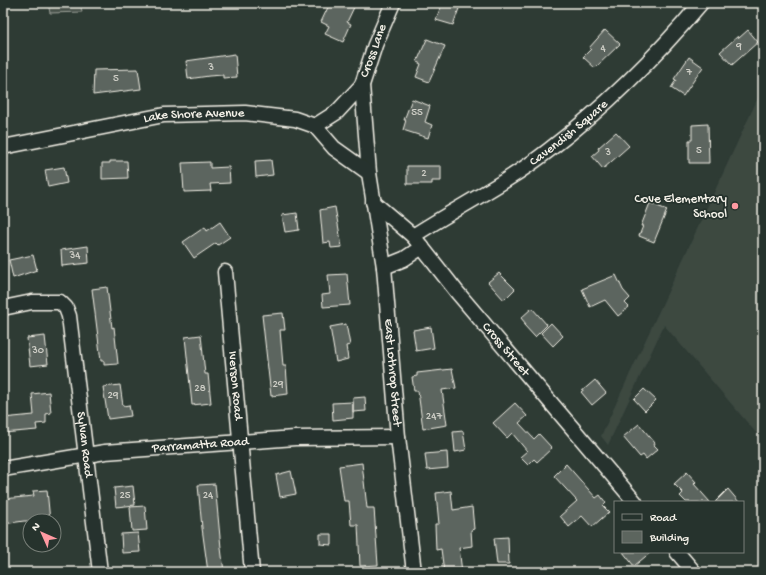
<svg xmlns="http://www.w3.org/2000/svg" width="766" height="575" font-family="'Gochi Hand',sans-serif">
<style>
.built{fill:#3c4841}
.green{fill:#48524c;stroke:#9ea29a}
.building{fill:#5c655e;stroke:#f4f1e8}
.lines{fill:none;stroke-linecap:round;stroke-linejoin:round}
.minor-casing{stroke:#f4f1e8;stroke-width:17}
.minor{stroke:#26332d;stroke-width:14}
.poi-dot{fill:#ff9aa2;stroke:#26332d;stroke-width:1.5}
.labels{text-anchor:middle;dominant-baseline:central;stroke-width:3.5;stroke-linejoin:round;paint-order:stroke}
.number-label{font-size:11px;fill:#cecec6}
.street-label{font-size:13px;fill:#f4f1e8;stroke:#26332d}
.poi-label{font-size:13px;fill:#f4f1e8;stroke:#26332d;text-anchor:end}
</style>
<rect width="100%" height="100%" fill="#2e3b34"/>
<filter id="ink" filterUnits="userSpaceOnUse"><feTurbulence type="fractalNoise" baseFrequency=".025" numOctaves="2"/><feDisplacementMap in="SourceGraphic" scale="8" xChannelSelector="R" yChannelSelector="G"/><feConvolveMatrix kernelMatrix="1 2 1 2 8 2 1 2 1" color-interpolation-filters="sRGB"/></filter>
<g filter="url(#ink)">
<path class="built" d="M763,87V441L664,325L608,445L601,436Z"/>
<path class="green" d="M48,3H80L82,12L50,13Z"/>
<path class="building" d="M330,3H356L347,22L351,24L343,42L325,34L329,26L321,22Z
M442,3H461L453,25L436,20Z
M605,30L620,44L595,68L583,57L591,49L589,48Z
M748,30L758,42L732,65L720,52L738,36L739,38Z
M427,39L445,46L429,82L416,77L421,64L417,62Z
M235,54L237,77L223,78V75L209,76L188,79L186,61Z
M689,57L703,67L683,96L671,88L676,80L674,79Z
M138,69L141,89L93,95L94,70Z
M412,99L430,106L425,122L432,125L428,138L403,130L406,120H404Z
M708,124L709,163H689V140H692V125Z
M616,132L629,146L603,169L592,156L599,150L598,148Z
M271,160L273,175L256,177L255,161Z
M110,161H127L128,178L102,179V163H110Z
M210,162V168L229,167L230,183L210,184L211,191L184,192L182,163Z
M407,166H441V181H432V184H407Z
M64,167L67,183L48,187L45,170Z
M650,203L667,210L654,242L639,236L643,226H641Z
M335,207L342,247L331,248L330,242L323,243L320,210Z
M297,213L299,230L285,232L282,215Z
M220,222L230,237L218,245L216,243L194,258L183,242L205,227L207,231Z
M88,246L89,263L62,266L61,250Z
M33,255L37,270L13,278L9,260Z
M499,273L515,289L504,300L488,282Z
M347,274L350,305L323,307L322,295L330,294L328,275Z
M616,275L623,290L630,298L625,303L629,307L618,316L605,300L590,307L582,289Z
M107,287L112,328L114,327L118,364L104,365V361H101L92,289Z
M532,308L547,325L535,337L524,325L526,324L521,318Z
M283,313L285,330H280L283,366H286L288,394L271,396L262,315Z
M551,323L563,336L553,346L541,333Z
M346,324L350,345L346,346L348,359L336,362L330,327Z
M431,327L434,348L416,351L413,330Z
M201,335L205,374H208L211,403L192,405L185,337Z
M45,336L48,364L30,366L27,338Z
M452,369L456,388L442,390L447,425L423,429L418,391H414L412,377L417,376V373Z
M595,380L606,393L592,405L581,392Z
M120,385L123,406L129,405L131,416L108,419L103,387Z
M644,389L656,400L645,411L634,399Z
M49,392L51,413L46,414V423L36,424L37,430L3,433V418L34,415L32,394Z
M365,397L366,411L353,412V398Z
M353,402V418L333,420L332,403Z
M515,403L527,416L519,423L534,439L539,434L552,448L537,462L534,459L528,465L520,457L527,451L512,433L507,438L493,423Z
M639,424L655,443L654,445L658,449L646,459L643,455L640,457L623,437Z
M463,431L466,450L455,452L453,432Z
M447,452L448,468L427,470L425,454Z
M362,463L367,508H374L378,565L360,566L358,525H351L349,501H344L339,466Z
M566,464L596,498L600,495L606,503L603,506L609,512L592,527L582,516L569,527L560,516L577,501L554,476Z
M291,471L296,494L280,497L276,475Z
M687,472L696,482L694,484L710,502H686L680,496L683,493L674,484Z
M215,484L221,548L224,572H208L202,528L198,485Z
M133,486L135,505L116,507L114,488Z
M728,489L739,502H715Z
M47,490L50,521H24L3,524V499L34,496L33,491Z
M451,491L453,510L472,507L474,529L471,530L472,546L459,548L462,572H444L441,549L436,550L435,524H439L436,493Z
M145,506L147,530L132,531L130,507Z
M138,533L140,552L122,553L121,534Z
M320,534H332V545L320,544Z
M508,537L509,564H497L494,538Z
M623,552H651L634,566Z"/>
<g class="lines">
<defs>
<g id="minor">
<path id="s1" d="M393,3L375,45L362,85L369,173L384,267L398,437L414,572"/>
<path d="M315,126L337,112L362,85"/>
<path id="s2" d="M3,147L164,115L245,113L295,119L315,126L334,148L369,173"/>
<path id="s3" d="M373,202L413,236L457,292L635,502"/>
<path id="s4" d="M413,236C458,207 507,183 549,150C605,107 656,57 701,3"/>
<path d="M384,267L404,259L422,247"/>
<path id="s5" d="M225,272L252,572"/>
<path id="s6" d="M3,308L32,302H60L66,308L69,316L100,572"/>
<path id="s7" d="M3,469L105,452L295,438L398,437"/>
<path d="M677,552L694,572"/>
</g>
</defs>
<use href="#minor" class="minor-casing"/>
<use href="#minor" class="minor"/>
</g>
</g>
<circle class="poi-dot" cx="735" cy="206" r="4"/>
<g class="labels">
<g class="number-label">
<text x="739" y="47">9</text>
<text x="603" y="49">4</text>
<text x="211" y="68">3</text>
<text x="689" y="73">7</text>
<text x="116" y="79">5</text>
<text x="417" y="113">55</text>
<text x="699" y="151">5</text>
<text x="608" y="153">3</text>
<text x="424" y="174">2</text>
<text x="75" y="256">34</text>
<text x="38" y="351">30</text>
<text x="278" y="385">29</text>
<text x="200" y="389">28</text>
<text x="113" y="396">29</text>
<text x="434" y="417">247</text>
<text x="125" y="496">25</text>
<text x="208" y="496">24</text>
</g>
<g class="street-label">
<text transform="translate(374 51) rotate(-70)">Cross Lane</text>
<text stroke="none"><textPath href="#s2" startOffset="194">Lake Shore Avenue</textPath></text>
<text stroke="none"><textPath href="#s4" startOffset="187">Cavendish Square</textPath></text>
<text stroke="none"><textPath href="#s3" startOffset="199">Cross Street</textPath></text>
<text stroke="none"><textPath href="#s1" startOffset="377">East Lothrop Street</textPath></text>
<text stroke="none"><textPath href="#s5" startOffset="114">Iverson Road</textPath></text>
<text stroke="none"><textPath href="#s6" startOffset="204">Sylvan Road</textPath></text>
<text stroke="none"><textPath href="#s7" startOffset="199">Parramatta Road</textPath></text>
</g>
<g class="poi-label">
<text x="727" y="199">Cove Elementary<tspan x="727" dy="15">School</tspan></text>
</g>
</g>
<rect width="766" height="575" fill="none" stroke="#26332d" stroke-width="16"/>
<rect x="8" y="8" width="750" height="559" fill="none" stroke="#f4f1e8" stroke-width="1.5" filter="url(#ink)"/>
<rect x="614" y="501" width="130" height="52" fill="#26332d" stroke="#787f78"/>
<rect x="622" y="514" width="20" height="6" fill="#26332d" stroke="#787f78"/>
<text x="650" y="521" font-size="12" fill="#f4f1e8">Road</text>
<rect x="622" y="531" width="20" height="12" fill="#5c655e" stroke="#787f78"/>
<text x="650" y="541" font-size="12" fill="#f4f1e8">Building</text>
<g transform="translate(42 533) rotate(315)"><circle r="19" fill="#26332d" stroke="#787f78"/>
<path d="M0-3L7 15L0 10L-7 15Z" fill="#ff9aa2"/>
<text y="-6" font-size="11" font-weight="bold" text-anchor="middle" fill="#f4f1e8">N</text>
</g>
</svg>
